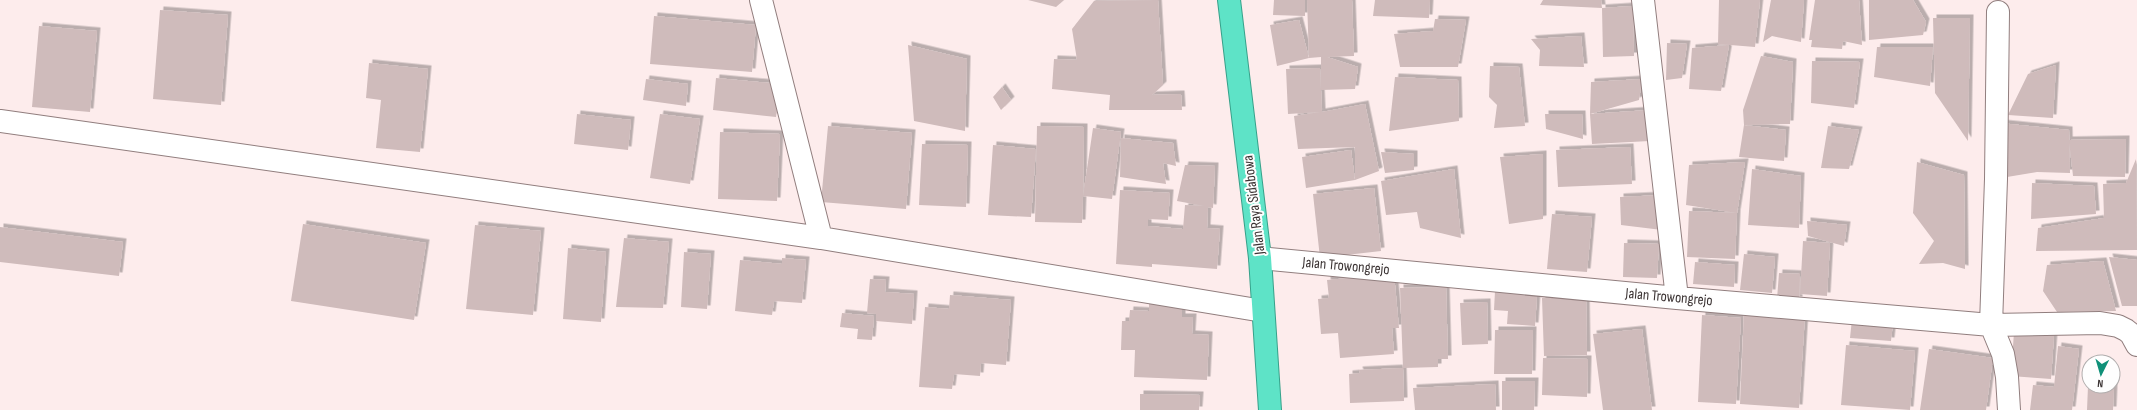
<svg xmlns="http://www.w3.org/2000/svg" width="2137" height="410" font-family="'Sofia Sans Condensed',sans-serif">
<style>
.building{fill:#cfbbbb;filter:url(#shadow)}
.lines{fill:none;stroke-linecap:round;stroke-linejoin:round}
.minor-casing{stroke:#917e7e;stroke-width:24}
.trunk-casing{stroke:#37a18a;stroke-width:24}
.minor{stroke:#fff;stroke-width:22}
.trunk{stroke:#5ee3c7;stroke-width:22}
.labels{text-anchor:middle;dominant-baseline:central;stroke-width:4;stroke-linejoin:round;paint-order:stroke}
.street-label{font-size:15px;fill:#3b3333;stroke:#fefefe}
</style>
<defs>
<filter id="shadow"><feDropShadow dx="3.5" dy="-3.5" stdDeviation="0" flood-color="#0004"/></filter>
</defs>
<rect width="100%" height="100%" fill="#fdecec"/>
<path class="building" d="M1028,0H1064L1056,7Z
M1158,0L1163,85L1152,95L1181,94L1182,110H1109L1110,95L1052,89L1054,59L1077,60L1072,29L1094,1Z
M1274,0H1305V16L1273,15Z
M1307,0H1352L1354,56L1327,57L1358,67L1355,89L1321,90V57L1309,58Z
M1375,0H1430L1429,18L1373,16Z
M1543,0H1601L1602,8L1540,5Z
M1719,0H1760L1755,47L1718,44Z
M1771,0H1804L1801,42L1772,36L1763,42Z
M1815,0H1859L1862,45L1843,41L1842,49L1811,47L1812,40H1809Z
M1869,0H1913L1926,22L1923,35L1869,40Z
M1633,6L1634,56L1603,57L1602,8Z
M160,10L228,15L221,105L153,99Z
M654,16L756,25L752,72L650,64Z
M1933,18H1970L1968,141L1935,93Z
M1435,19L1466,20L1458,67H1400L1394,34L1433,31Z
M1299,20L1309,58L1277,66L1270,25Z
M39,26L97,31L90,112L32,107Z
M1581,36L1584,67L1539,66L1540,50L1531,39Z
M1667,43L1687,44L1682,78L1666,80Z
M908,45L967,59L965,131L914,121Z
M1729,45L1721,91L1689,89L1692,48Z
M1877,47H1933L1930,86L1874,77Z
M1761,56L1793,62L1790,124L1744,125L1743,110Z
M1812,61L1860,62L1854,108L1811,103Z
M369,63L428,69L420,152L376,148L381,100L366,98Z
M2056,65L2053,118L2008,115L2028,74Z
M1490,66L1519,67L1525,126L1494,128L1497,105L1489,97Z
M1320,68L1322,112L1365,104L1379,171L1355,180V147L1298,149L1294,116L1320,112L1288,114L1286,69Z
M1395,77L1458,80L1459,121L1389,131Z
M716,78L780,84L776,117L713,110Z
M646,79L688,84L686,106L643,100Z
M1642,79L1639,100L1590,114L1591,82Z
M1002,87L1011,100L1001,110L993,97Z
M1649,110L1650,141L1592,144L1590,114Z
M577,114L631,120L628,150L574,144Z
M660,114L700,119L690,184L650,178Z
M1545,114H1582L1583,139L1546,129Z
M2000,123L2069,130L2070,173L2037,172L2001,178Z
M1744,125L1786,130L1784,161L1739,157Z
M828,126L912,133L906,209L821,202Z
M1037,126L1084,127L1083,196L1093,128L1121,132L1112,199L1083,196L1082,223L1035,222Z
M1828,126L1859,130L1849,169L1821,168Z
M720,132L780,134L777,201L718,199Z
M1121,138L1173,143L1176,166L1163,163L1166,184L1120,177Z
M2126,139L2125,177L2073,176L2069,140Z
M922,144L968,145L966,207L919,205Z
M993,145L1036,149L1031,217L988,215Z
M1630,147L1632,184L1558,187L1556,150Z
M1351,150L1355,180L1306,188L1302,157Z
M1381,152L1414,154V170L1385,173Z
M1543,154V219L1509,224L1500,157Z
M2136,159L2137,250L2036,251L2038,228L2104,218L2103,184L2126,183Z
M1745,162L1737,213L1686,205L1689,165Z
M1917,162L1964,175L1965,269L1943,263L1919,264L1934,241L1913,213Z
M1185,165L1215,166L1213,208L1208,207L1207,228L1220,229L1217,269L1152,264V267L1116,264L1120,190L1170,193L1168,220L1148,219V226L1183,229L1185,205L1204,206L1177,201Z
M1454,169L1461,238L1420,228L1417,212L1386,215L1381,181Z
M1752,169L1801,176L1799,228L1748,225Z
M2032,183L2094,186L2096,214L2031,219Z
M1374,188L1381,251L1320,258L1313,194Z
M1663,195L1662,230L1621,225L1620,197Z
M1689,211L1737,213L1735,259L1687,257Z
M1552,214L1592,217L1587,272L1547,269Z
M1807,221L1847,225L1844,246L1808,236Z
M303,224L426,243L414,320L291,301Z
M475,225L541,231L533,315L466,309Z
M0,227L123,242L119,276L0,262Z
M624,238L669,242L663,308L616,307Z
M1803,241L1830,243L1827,296L1800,294Z
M1624,243L1659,244L1657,278L1623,277Z
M568,248L606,252L601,322L563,319Z
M684,252L711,254L707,309L681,307Z
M1744,254L1775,257L1772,293L1740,290Z
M2109,257L2137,260V306H2122Z
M782,258L806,260L802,303L774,301L772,315L735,311L740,260L782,264Z
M2103,261L2116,311L2057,312L2043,291L2047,265Z
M1695,262L1735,265L1734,287L1693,284Z
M1779,273L1800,274L1799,300L1777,299Z
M1394,274L1399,328H1392L1394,354L1340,358L1338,333L1321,334L1318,299L1329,298L1327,280Z
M870,279L886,280L885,292L914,294L912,324L876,321V314L867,313Z
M1446,287L1448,359H1438V367L1403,368L1400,288Z
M1495,291L1537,295L1535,326L1507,324L1508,311L1494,310Z
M950,295L1011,300L1006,365L981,363L980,376L954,374L952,389L919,387L925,307L949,309Z
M1586,297L1587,355L1544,356L1542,298Z
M1149,301L1182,303V317H1193L1192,334L1209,335L1207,380L1134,377L1135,350H1121L1122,321H1129L1130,310L1149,311Z
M1487,302L1488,344L1462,345L1460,303Z
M1744,312L1805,315L1799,408L1740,404Z
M842,313L874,316L872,340L857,339L858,329L840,327Z
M1702,315L1741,318L1736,404L1698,402Z
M1852,319L1893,322L1891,341L1850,338Z
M1642,329L1652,410H1603L1593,334Z
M1495,330H1533L1532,374H1494Z
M2014,332L2054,335L2051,379L2011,376Z
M1846,345L1915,351L1910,410L1841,405Z
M2058,346L2079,349L2072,410H2030L2033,385L2054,387Z
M1929,349L1993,358L1986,410H1920Z
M1543,358L1588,359L1587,397L1542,395Z
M1403,368L1404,401L1350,403L1349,374L1360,373L1359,370Z
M1502,381H1535L1534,410H1502Z
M1495,384L1496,410H1415L1413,388Z
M2088,386H2114L2113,410H2087Z
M1140,394L1200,395L1199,410H1140Z"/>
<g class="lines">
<defs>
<path id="minor" d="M761,0L821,238
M1643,0L1677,298
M1998,12L1996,179L1991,325L2100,323L2118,326L2126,330L2131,334L2137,345
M0,121L821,238L1263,311
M1260,258L1677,298L1991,325L2003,354L2007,377L2009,410"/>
<path id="trunk" d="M1229,0L1260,258L1270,410"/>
</defs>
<use href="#minor" class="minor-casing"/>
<use href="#trunk" class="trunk-casing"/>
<use href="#minor" class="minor"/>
<use href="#trunk" class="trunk"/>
</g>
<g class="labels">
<g class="street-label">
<text transform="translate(1254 205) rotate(-97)">Jalan Raya Sidabowa</text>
<text transform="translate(1346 266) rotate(5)">Jalan Trowongrejo</text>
<text transform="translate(1669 297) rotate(5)">Jalan Trowongrejo</text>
</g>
</g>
<g transform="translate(2101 374) rotate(185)"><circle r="19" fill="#fefefe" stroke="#b0adad"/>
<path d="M0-3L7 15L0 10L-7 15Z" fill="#0f9078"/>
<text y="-6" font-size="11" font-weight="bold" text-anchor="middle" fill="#3b3333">N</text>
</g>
</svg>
